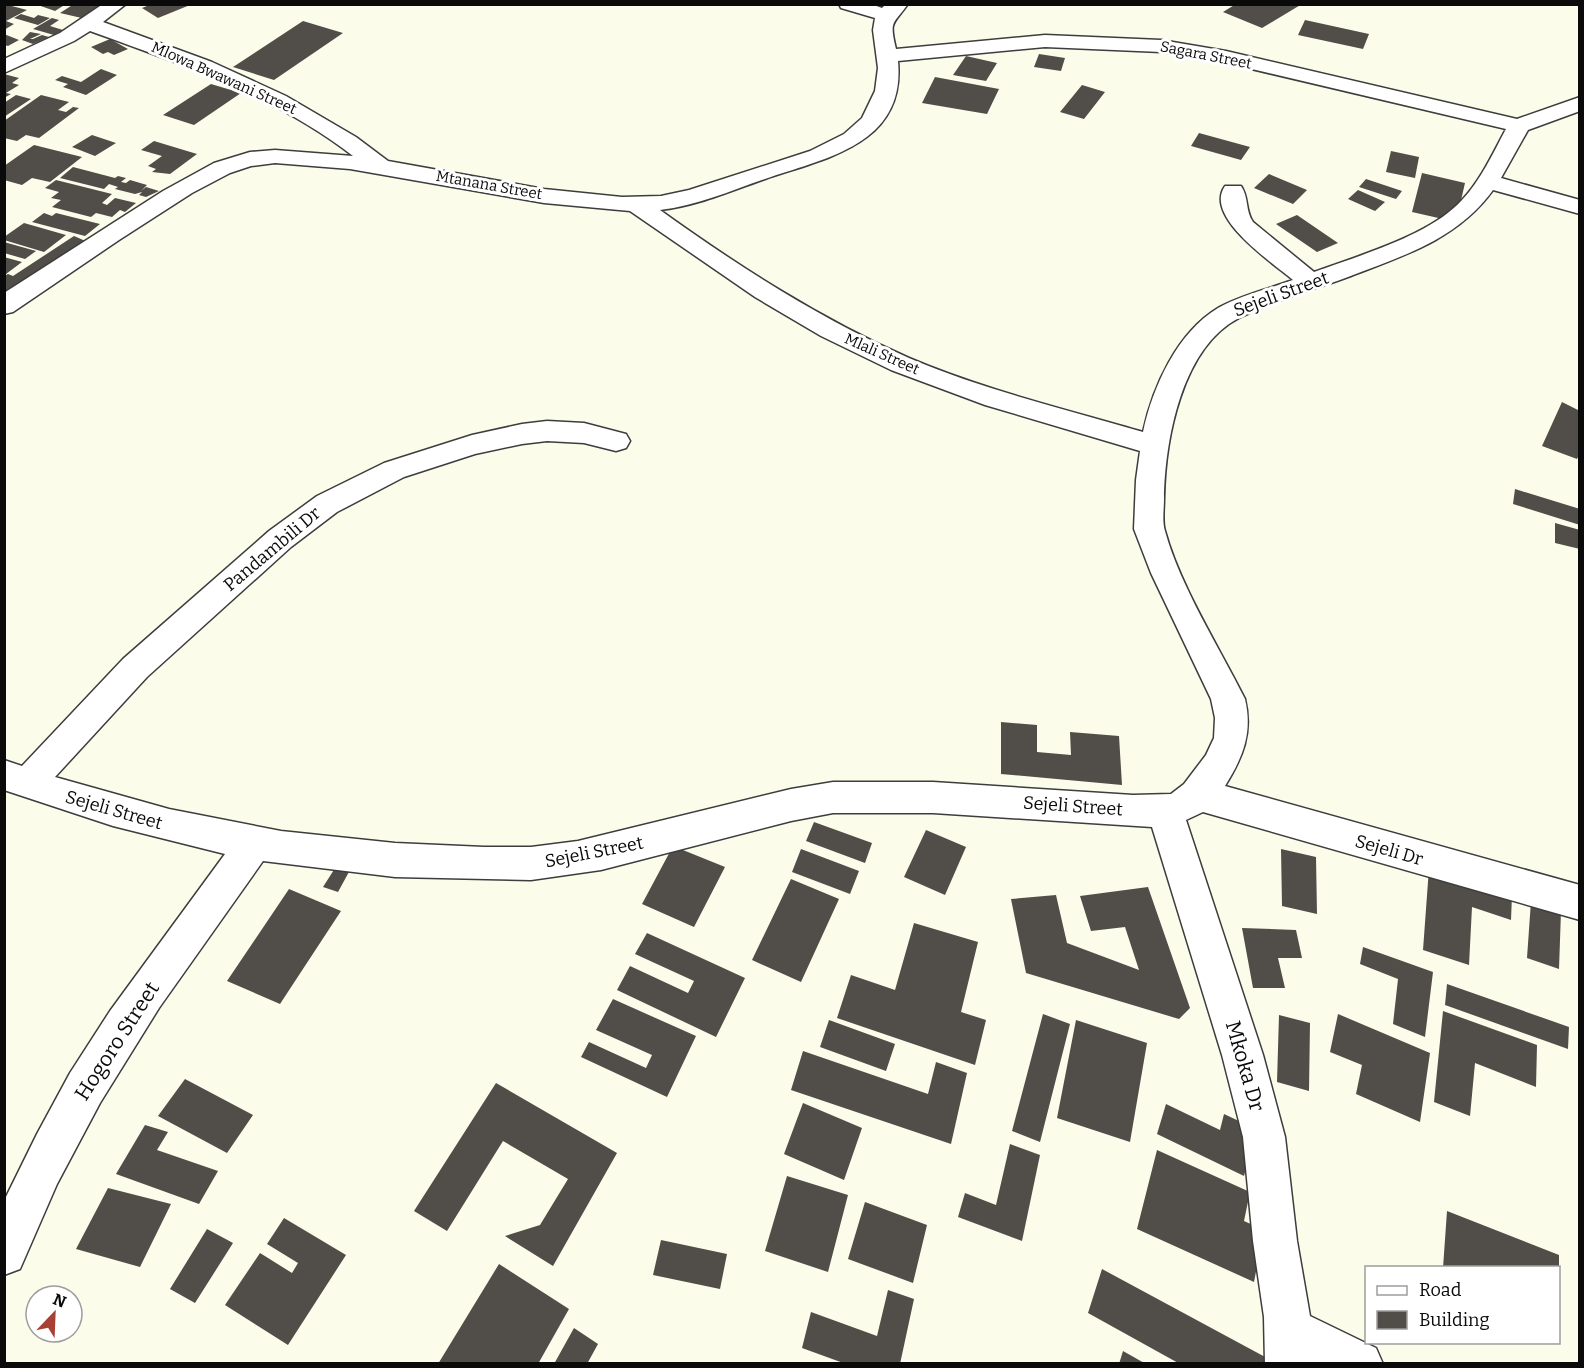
<svg xmlns="http://www.w3.org/2000/svg" width="1584" height="1368" font-family="Bitter,serif">
<style>
.building{fill:#514d48}
.lines{fill:none;stroke-linecap:round;stroke-linejoin:round}
.minor-casing{stroke:#3d3d3d;stroke-width:3}
.minor{fill:#fff;fill-rule:evenodd}
.labels{text-anchor:middle;dominant-baseline:central;stroke-width:6;stroke-linejoin:round;paint-order:stroke}
.far-street-label{font-size:15px;fill:#0a0a0a;stroke:#fff}
.street-label{font-size:18px;fill:#0a0a0a;stroke:#fff}
.near-street-label{font-size:21px;fill:#0a0a0a;stroke:#fff}
</style>
<rect width="100%" height="100%" fill="#fcfcea"/>
<path class="building" d="M4,4L27,10L6,21L14,24L4,30Z
M35,4H66L55,11Z
M74,4H103L86,19L60,13Z
M152,4H190V5L158,18L142,8Z
M1236,4H1302L1262,28L1223,12Z
M21,14L34,18L38,15L50,18L38,25L14,18Z
M52,18L59,20L50,26L63,30L54,35L33,29Z
M1305,20L1369,34L1363,49L1298,35Z
M303,21L343,33L274,80L233,67Z
M30,32L41,34L30,39H33L42,35L49,37L33,44L22,40Z
M4,34L19,40L8,46L4,45Z
M110,39L128,49L114,55L108,52L103,54L91,47Z
M1039,54L1065,58L1061,71L1034,67Z
M966,56L997,63L986,81L953,75Z
M101,69L117,75L86,95L63,87L68,84L55,80L62,76L81,82Z
M4,74L19,78L12,83L19,85L6,93L11,94L4,98Z
M935,77L999,89L987,114L922,103Z
M211,84L241,93L194,125L163,115Z
M1082,85L1105,92L1084,119L1060,112Z
M16,95L31,99L4,117V103Z
M41,95L69,102L58,110L66,112L73,107L79,108L39,138L26,135L17,141L4,138V121Z
M1199,133L1250,147L1241,160L1191,146Z
M92,135L116,143L95,156L72,147Z
M154,141L197,154L170,174L152,172L156,169L148,166L162,156L141,150Z
M34,145L82,157L50,182L32,178L22,185L4,180V166Z
M1391,151L1419,157L1415,178L1386,172Z
M73,167L115,178L118,176L126,178L121,182L126,183L130,180L147,185L141,191L146,187L159,191L146,197L139,195L142,192L135,194L115,189L118,187L109,184L104,189L60,178Z
M1422,173L1465,183L1456,222L1412,212Z
M1269,174L1307,190L1293,204L1254,188Z
M1366,179L1402,191L1396,199L1359,187Z
M56,180L112,194L102,203L107,205L115,198L136,203L125,212L120,210L112,217L96,213L91,217L52,207L61,200L51,198L59,192L45,188Z
M1358,190L1385,202L1375,211L1348,199Z
M44,213L52,216L56,213L100,224L85,236L32,222Z
M1297,215L1338,243L1317,252L1276,224Z
M24,223L66,235L44,252L4,240V237Z
M74,236L90,243L8,292L4,291V276L8,274L13,276Z
M4,242L36,251L25,259L4,253Z
M4,257L22,262L6,274Z
M1562,402L1580,411V453L1577,459L1542,446Z
M1515,489L1580,509V525L1513,504Z
M1555,523L1580,530V549L1555,543Z
M1001,722L1037,725V752L1071,755L1070,732L1119,736L1122,785L1001,774Z
M814,822L872,843L865,863L806,841Z
M926,830L966,847L945,895L904,877Z
M673,846L725,867L694,927L642,904Z
M801,849L859,871L850,894L792,872Z
M1281,849L1316,857L1317,914L1282,906Z
M337,865L350,870L338,892L323,887Z
M1429,868L1512,895L1511,920L1472,907L1469,965L1423,950Z
M791,879L839,899L801,982L752,960Z
M1148,887L1190,1008L1179,1019L1026,973L1011,899L1056,895L1067,943L1139,970L1125,927L1091,931L1080,896Z
M289,889L341,911L280,1004L227,981Z
M1531,901L1561,911L1559,969L1527,958Z
M914,923L978,942L961,1012L986,1020L975,1065L837,1018L851,975L895,990Z
M1242,928L1296,930L1302,958H1278L1285,988H1253Z
M647,933L745,978L716,1037L617,990L630,966L688,993L694,981L635,954Z
M1363,947L1433,972L1425,1037L1393,1024L1398,979L1360,964Z
M1447,984L1569,1027L1568,1049L1445,1005Z
M613,999L696,1036L667,1097L581,1057L589,1042L646,1068L652,1055L596,1030Z
M1443,1011L1537,1045L1536,1087L1475,1063L1470,1116L1434,1102Z
M1043,1014L1070,1024L1040,1142L1012,1131Z
M1338,1014L1430,1053L1420,1122L1356,1094L1362,1065L1330,1052Z
M1279,1015L1310,1023L1309,1091L1277,1082Z
M829,1020L895,1044L886,1071L820,1047Z
M1076,1020L1147,1043L1130,1142L1057,1118Z
M803,1051L928,1094L936,1062L967,1073L951,1144L791,1090Z
M185,1079L253,1115L227,1153L158,1116Z
M496,1083L617,1153L553,1266L505,1236L540,1225L568,1179L503,1141L447,1231L414,1211Z
M803,1103L862,1128L844,1180L784,1154Z
M1166,1104L1220,1130L1224,1114L1256,1129L1244,1176L1157,1134Z
M145,1125L168,1132L157,1150L218,1171L199,1204L116,1174Z
M1010,1144L1040,1155L1022,1241L958,1217L965,1193L996,1205Z
M1157,1150L1250,1192L1244,1221L1264,1230L1254,1282L1137,1229Z
M787,1176L848,1195L828,1272L765,1251Z
M108,1188L171,1204L140,1267L76,1249Z
M865,1202L927,1225L913,1283L848,1259Z
M1447,1211L1559,1255V1268H1443Z
M284,1218L346,1255L288,1345L225,1305L260,1253L292,1273L298,1263L267,1244Z
M207,1229L233,1243L195,1303L170,1289Z
M661,1240L727,1254L720,1289L653,1275Z
M499,1264L569,1309L538,1364H438Z
M1102,1269L1267,1358L1266,1364H1180L1088,1313Z
M888,1290L914,1299L900,1364H846L802,1348L811,1312L877,1336Z
M574,1328L598,1344L587,1364H554Z
M1123,1351L1146,1364H1119Z"/>
<g class="lines">
<defs>
<path id="minor" d="M103,4H126L103,22L212,62L286,96L356,137L388,161L544,189L622,197L661,196L689,190L810,151L844,134L862,118L875,91L878,68L873,30L875,18L841,8L839,4H871L882,8L886,4H908C893,25 889,20 896,49L1045,35L1161,40L1226,51L1517,119L1580,97V111L1528,130L1501,178L1580,200V214L1493,190C1458,239 1403,256 1348,277C1313,290 1273,301 1239,318C1181,348 1165,441 1164,499C1164,509 1162,522 1165,531C1180,586 1219,647 1245,699C1253,733 1243,757 1225,786L1580,885V920L1203,812L1186,820L1263,1055L1285,1137L1297,1241L1310,1316L1376,1348L1383,1364H1265L1264,1317L1253,1241L1243,1137L1222,1055L1152,827L933,813H833L791,821L601,870L531,880L395,877L263,861L159,1008L100,1103L57,1184L20,1269L4,1275V1201L37,1134L70,1073L110,1011L225,854L113,826L4,790V760L22,766L123,659L269,531L317,496L384,463L472,435L522,424L547,421L584,423L626,434L630,441L626,448L616,451L584,443L547,441L522,444L475,454L404,477L337,512L291,547L147,677L55,777L169,809L281,831L395,843L484,847H531L578,841L791,789L833,782H933L1133,795L1171,794L1184,784L1206,755L1214,738L1215,718L1211,699L1151,573L1134,529L1136,480L1140,451L985,405L891,370L821,336L755,297L630,211L544,203L350,169L275,163L251,166L230,173L192,193L119,240L13,312L4,314V293L163,191L214,163L250,152L275,150L353,156C276,96 181,64 90,31L74,41L4,73V59L60,33ZM1045,47L1161,52L1226,63L1506,129C1493,153 1481,180 1462,200C1431,235 1358,256 1314,272L1253,222C1245,211 1249,197 1241,186H1225C1203,217 1273,263 1293,280C1271,288 1238,296 1218,308C1177,333 1153,386 1143,432C1065,409 984,390 909,358C820,319 738,266 660,210C697,206 730,191 765,179C825,158 906,145 898,61Z"/>
</defs>
<use href="#minor" class="minor-casing"/>
<use href="#minor" class="minor"/>
</g>
<g class="labels">
<g class="far-street-label">
<text transform="translate(1206 55) rotate(11)">Sagara Street</text>
<text transform="translate(224 78) rotate(24)">Mlowa Bwawani Street</text>
<text transform="translate(489 185) rotate(10)">Mtanana Street</text>
<text transform="translate(882 354) rotate(24)">Mlali Street</text>
</g>
<g class="street-label">
<text transform="translate(1281 294) rotate(-20)">Sejeli Street</text>
<text transform="translate(272 549) rotate(-40)">Pandambili Dr</text>
<text transform="translate(1073 806) rotate(4)">Sejeli Street</text>
<text transform="translate(114 810) rotate(16)">Sejeli Street</text>
<text transform="translate(1389 850) rotate(16)">Sejeli Dr</text>
<text transform="translate(594 852) rotate(-11)">Sejeli Street</text>
</g>
<g class="near-street-label">
<text transform="translate(117 1041) rotate(-57)">Hogoro Street</text>
<text transform="translate(1245 1066) rotate(74)">Mkoka Dr</text>
</g>
</g>
<rect width="1584" height="1368" fill="none" stroke="#0a0a0a" stroke-width="12"/>
<rect x="1365" y="1266" width="195" height="78" fill="#ffffff" stroke="#9d9d9d" stroke-width="1.5"/>
<rect x="1377" y="1286" width="30" height="9" fill="#ffffff" stroke="#9d9d9d" stroke-width="1.5"/>
<text x="1419" y="1296" font-size="18" fill="#0a0a0a">Road</text>
<rect x="1377" y="1311" width="30" height="18" fill="#514d48" stroke="#9d9d9d" stroke-width="1.5"/>
<text x="1419" y="1326" font-size="18" fill="#0a0a0a">Building</text>
<g transform="translate(54 1314) rotate(23)"><circle r="28" fill="#ffffff" stroke="#9d9d9d" stroke-width="1.5"/>
<path d="M0-4.5L10 22L0 15L-10 22Z" fill="#a84134"/>
<text y="-9" font-size="16" font-weight="bold" text-anchor="middle" fill="#0a0a0a">N</text>
</g>
</svg>
